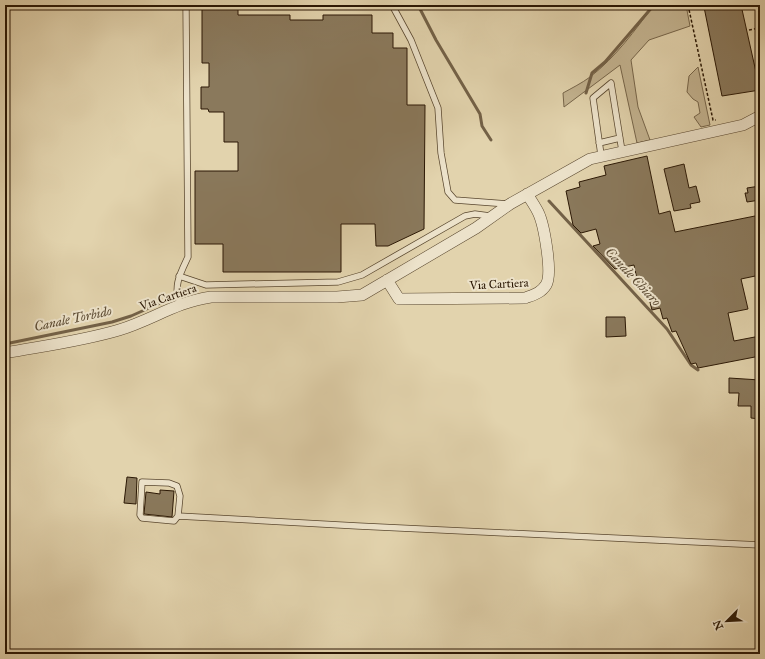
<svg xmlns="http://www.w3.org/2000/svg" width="765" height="659" font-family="'IM FELL Great Primer',serif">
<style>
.green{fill:#c3b390;stroke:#76654a}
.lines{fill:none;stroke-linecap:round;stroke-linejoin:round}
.stream{stroke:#736147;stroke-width:3}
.building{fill:#8a795c;stroke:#2a1704}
.service-casing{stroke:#58462e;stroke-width:7}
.minor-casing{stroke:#58462e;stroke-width:12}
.path{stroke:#2a1704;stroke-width:1.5;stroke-dasharray:3 2;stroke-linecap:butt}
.service{stroke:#ece2ca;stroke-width:5.5}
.minor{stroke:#ece2ca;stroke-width:11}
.labels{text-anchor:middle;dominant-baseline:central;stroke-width:4;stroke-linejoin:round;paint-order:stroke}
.street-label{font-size:12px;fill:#2a1704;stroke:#ece2ca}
.water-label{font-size:13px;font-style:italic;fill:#5a4931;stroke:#ece2ca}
</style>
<rect width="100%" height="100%" fill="#e2d3ad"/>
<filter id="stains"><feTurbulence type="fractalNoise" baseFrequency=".005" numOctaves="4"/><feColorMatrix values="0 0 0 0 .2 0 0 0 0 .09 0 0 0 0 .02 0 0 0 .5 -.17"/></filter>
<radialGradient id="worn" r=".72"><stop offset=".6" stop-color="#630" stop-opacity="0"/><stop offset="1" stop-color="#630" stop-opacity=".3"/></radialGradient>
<path class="green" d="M654,5H686L690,26L649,40L631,60L638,107L650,140L637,143L620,65L564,107L563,93C572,88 582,83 590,77C616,57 635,30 654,5Z
M698,67L710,125L701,127L694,117L700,113L698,102L693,99L687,92L689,76Z"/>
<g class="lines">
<path class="stream" d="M418,5L436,40L480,114L482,126L491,140
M586,93L592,73L605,62L654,5
M549,201L667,329L691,365L698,370
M5,344L112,322L131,316L167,300"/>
</g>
<path class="building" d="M202,5H238V15H290V20H323V15H372V33H393V48H407V105H425L424,229L388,246H376L375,224H341V272H223V244H195V171H238V142H224V112H209L208,109H201V87H209V63H202Z
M711,5H741L760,90L722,96L704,7Z
M647,156L659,214L670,211L675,232L760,215V275L741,279L748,309L728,313L734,341L760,336V356L698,368L696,363L691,364L676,331L672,332L667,318L663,319L660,308L652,310L645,283L638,284L634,265L615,269L593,246L600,244L596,229L581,233L573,225L566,191L580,187L579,182L606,175L604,166Z
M684,164L689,188L696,186L700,202L690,204L691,208L674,211L664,169Z
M760,186V200L747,202L745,193H748L747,188Z
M606,317H625L626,336L606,337Z
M729,378L760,380V419L751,418V406H738L739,393H729Z
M127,477L137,478L136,504L124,503Z
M160,490L174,491L172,517L144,514L146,492L160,494Z"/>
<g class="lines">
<defs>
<path id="service" d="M392,5L411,40L438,108L441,153L448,192L455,200L508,204
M599,143L620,138
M601,155L593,98L611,83L622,151
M179,276L206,285L338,282L362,275L465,216L475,214L490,216
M180,304C173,286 180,274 188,257L186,5
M178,516L180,496L177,486L169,483L142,482L140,515L142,518L174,521L178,516L358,526L760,545"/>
<path id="minor" d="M387,280L399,299L525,298C533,295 541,293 546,285C553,274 544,224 538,212C535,206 531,200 527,194
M5,353C43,346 82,341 119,330C152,320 176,302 211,297H337L362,295L476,228L510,204L590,159L743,125L760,116"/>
</defs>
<use href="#service" class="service-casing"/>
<use href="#minor" class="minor-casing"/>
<path class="path" d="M688,5L713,120H716
M749,30L760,28
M758,77H760"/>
<use href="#service" class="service"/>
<use href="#minor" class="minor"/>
</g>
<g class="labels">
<g class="street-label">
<text transform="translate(499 284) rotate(-3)">Via Cartiera</text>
<text transform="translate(168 297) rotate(-19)">Via Cartiera</text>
</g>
<g class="water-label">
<text transform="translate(633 277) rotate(47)">Canale Chiaro</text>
<text transform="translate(73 319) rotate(-12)">Canale Torbido</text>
</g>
</g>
<rect width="765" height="659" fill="none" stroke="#e2d3ad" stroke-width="20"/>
<rect x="6" y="6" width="753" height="647" fill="none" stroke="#2a1704" stroke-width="2"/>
<rect x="10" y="10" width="745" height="639" fill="none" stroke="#2a1704"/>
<g transform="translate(727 621) rotate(246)" stroke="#ece2ca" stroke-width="3" paint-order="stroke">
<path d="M0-3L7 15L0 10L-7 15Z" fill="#2a1704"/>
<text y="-6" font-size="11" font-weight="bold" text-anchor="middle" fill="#2a1704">N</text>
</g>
<rect width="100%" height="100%" filter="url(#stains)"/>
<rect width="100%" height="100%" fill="url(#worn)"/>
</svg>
